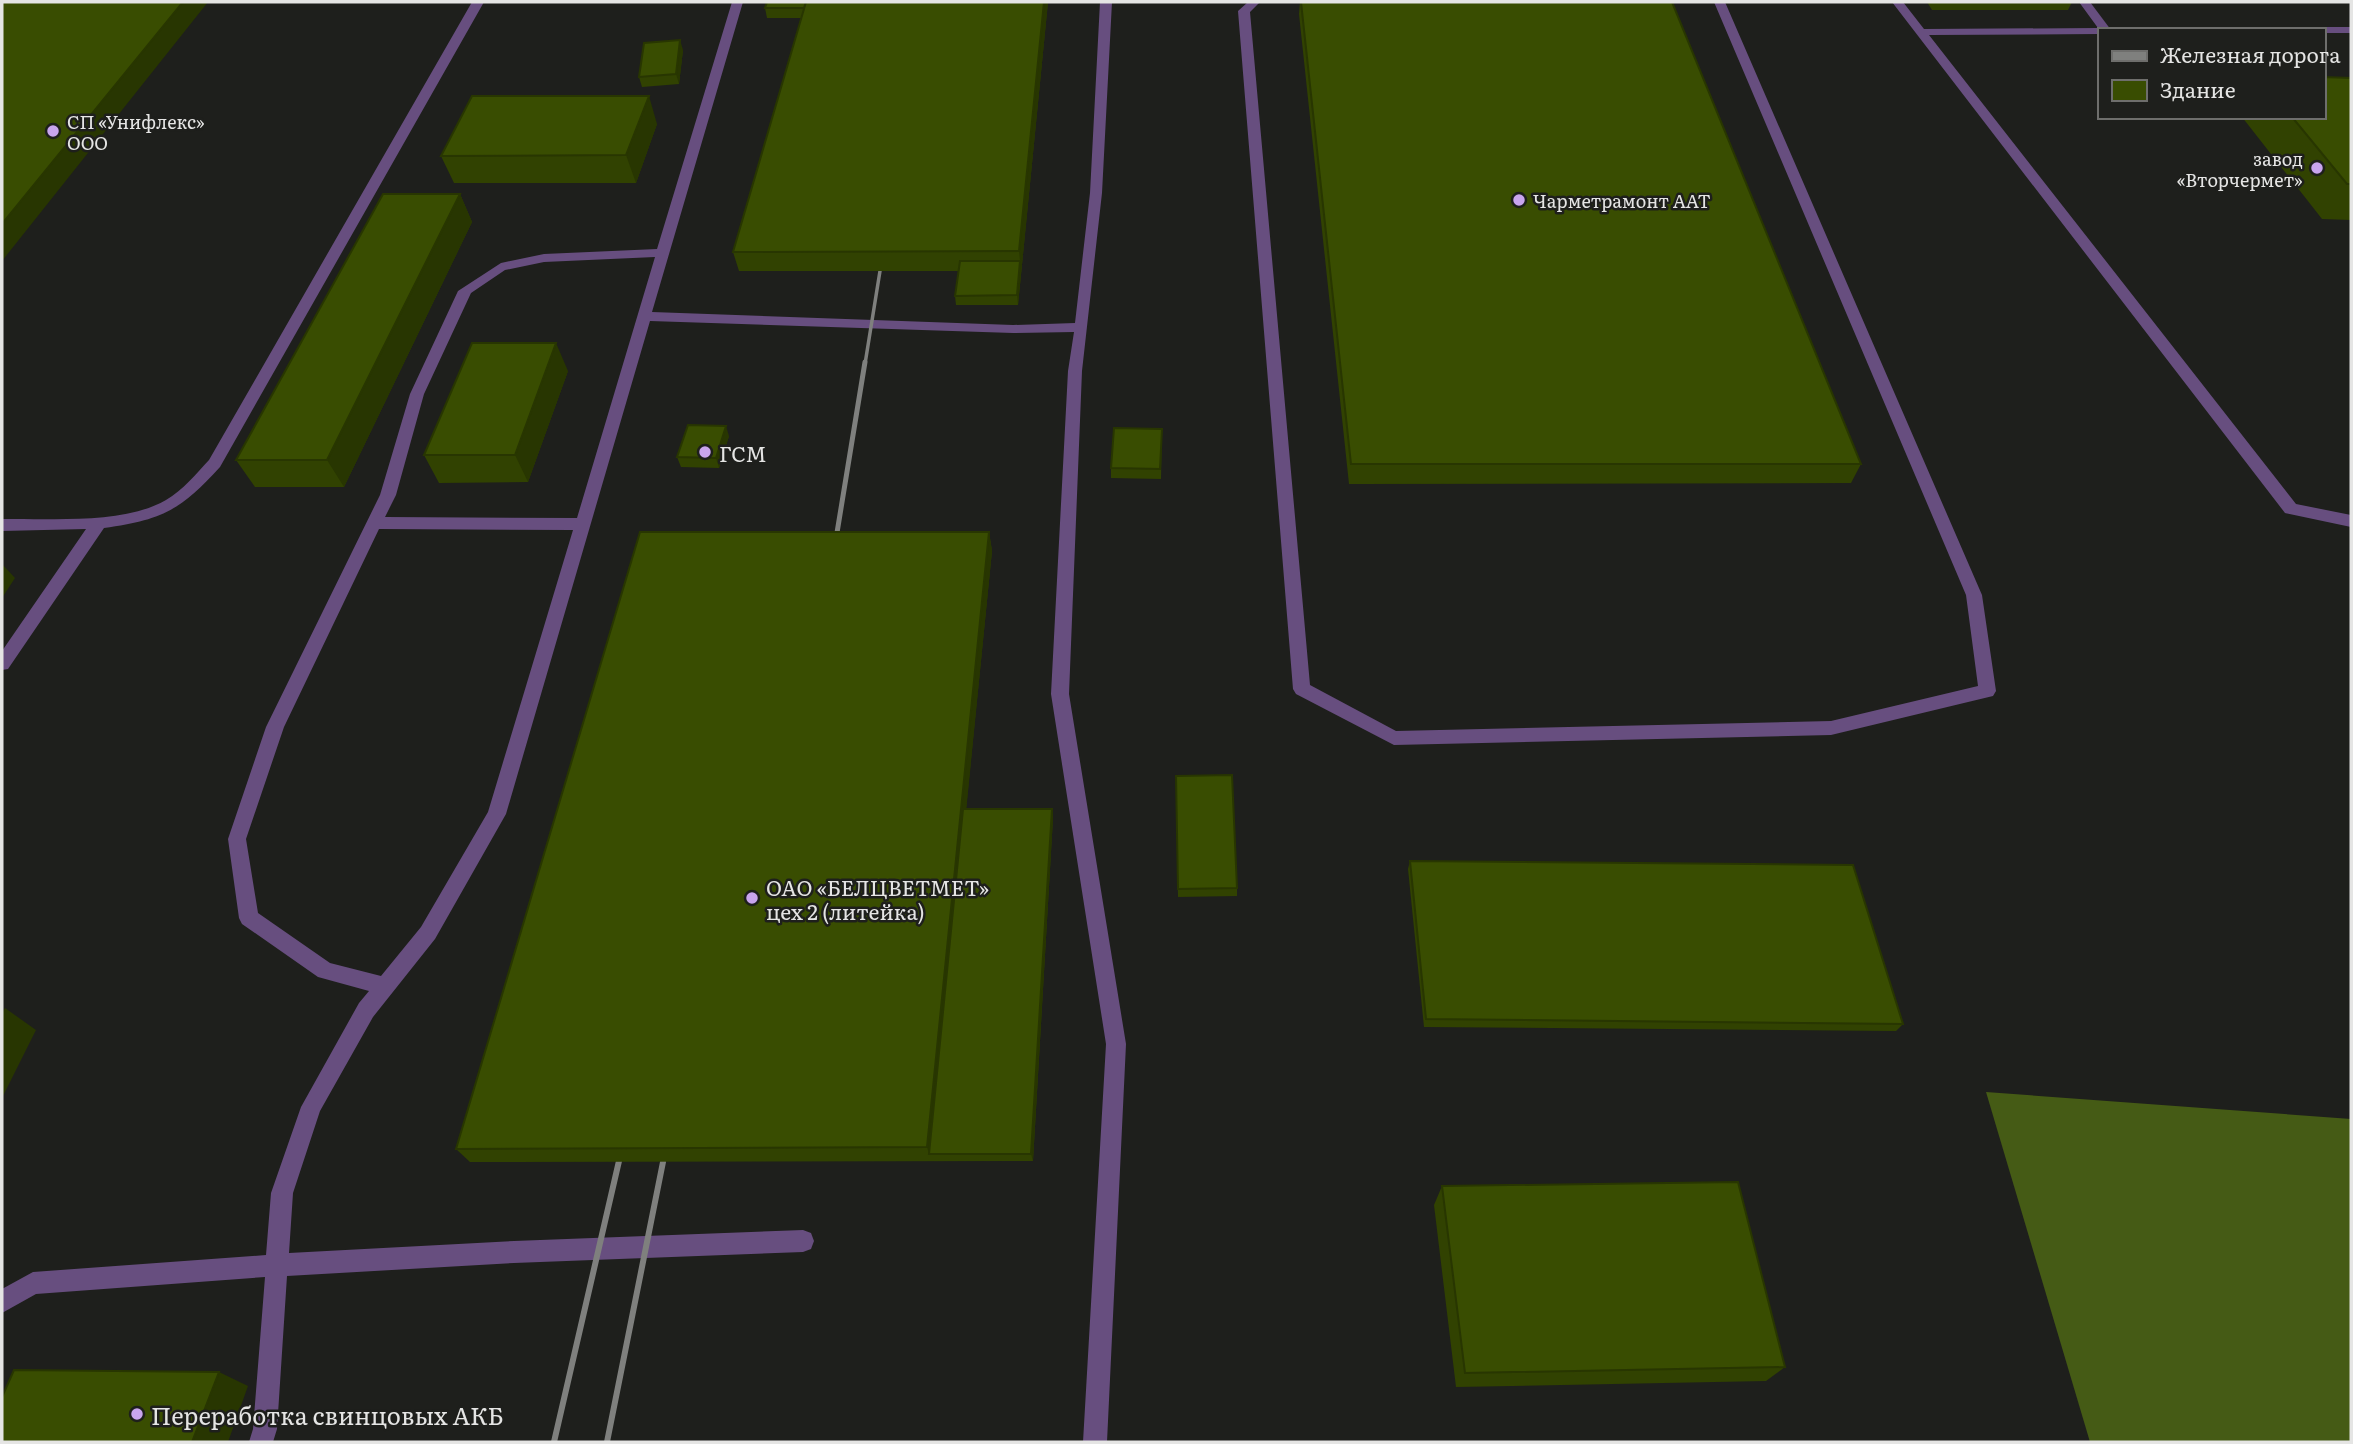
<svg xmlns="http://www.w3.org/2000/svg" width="2353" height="1444" font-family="Literata,serif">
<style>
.forest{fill:#455b15}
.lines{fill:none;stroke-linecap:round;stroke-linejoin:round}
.service{fill:#674e7f;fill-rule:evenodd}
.rail-far2{stroke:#7f807e;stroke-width:3.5}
.rail-far1{stroke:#7f807e;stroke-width:5}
.rail{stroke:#7f807e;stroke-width:6}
.wall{fill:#314201}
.shaded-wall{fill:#283601}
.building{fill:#394d01;stroke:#283601;stroke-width:2}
.poi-dot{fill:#c9a5ee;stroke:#1e1f1c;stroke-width:2.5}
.labels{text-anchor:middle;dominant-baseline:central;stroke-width:5;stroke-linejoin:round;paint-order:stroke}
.far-poi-label{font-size:18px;fill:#e5e5e4;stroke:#1e1f1c;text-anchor:start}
.poi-label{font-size:21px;fill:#e5e5e4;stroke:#1e1f1c;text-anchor:start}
.near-poi-label{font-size:24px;fill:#e5e5e4;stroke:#1e1f1c;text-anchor:start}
</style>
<rect width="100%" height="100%" fill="#1e1f1c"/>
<path class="forest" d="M1986,1092L2351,1119V1442H2090Z"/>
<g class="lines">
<path class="service" d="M472,2H484L220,467C181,510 162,520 104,528L8,669L2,670V651L86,529L2,531V519C51,518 123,525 166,500C183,490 196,474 209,460Z
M732,2H743L652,312L1013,325L1075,323L1090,193L1100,2H1112L1102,193L1082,371L1069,694L1126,1044L1107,1442H1083L1106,1044L1051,694L1068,371L1074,332L1013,333L650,321L506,814L435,939L373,1017L320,1111L293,1193L289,1253L514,1241L803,1230L811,1233L814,1241L811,1249L803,1252L514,1263L287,1276L277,1429L273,1442H249L253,1429L265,1277L36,1294L2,1313V1289L33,1272L266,1255L271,1193L301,1107L359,1003L369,991L318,977L242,924L239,918L228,839L266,727L380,495L410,394L458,291L501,263L544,254L657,249ZM655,257L577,518L385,517L396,495L424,394L471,293L505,270L544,262ZM379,529L573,530L488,812L421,927L381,976L330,963L258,913L246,839L284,727Z
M1248,2H1260L1250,12L1310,685L1396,731L1831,721L1978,686L1966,595L1714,2H1725L1982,595L1996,691L1993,696L1831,735L1394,745L1296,694L1293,689L1238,11Z
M1892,2H1903L1924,29L2098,28L2079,2H2090L2111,30H2099V34L1929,35L2296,504L2351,515V527L2285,513Z
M2323,27H2351V33H2323V30H2318Z"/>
<path class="rail-far2" d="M865,364L880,271"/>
<path class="rail-far1" d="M834,551L865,362"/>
<path class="rail" d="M554,1442L619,1161
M607,1442L663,1162"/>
</g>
<path class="wall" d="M1048,2L1018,305H956L955,296L959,271H739L733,252L802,18H767L765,8Z
M1300,2H1672L1861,464L1851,483L1349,484L1299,14Z
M1927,2H2072L2068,10H1932Z
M683,50L679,84L642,87L639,77Z
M2351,77V220L2322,219L2242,117H2323Z
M657,124L636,183H454L441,156Z
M460,194L472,222L344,487H255L236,460Z
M568,371L528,482L439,483L424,455Z
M1162,429L1161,479L1111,478V468Z
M729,436L719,468L681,467L677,457Z
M989,532L992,551L966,809H1052L1053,818L1033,1161L470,1162L456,1149Z
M1176,776L1237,888V896L1178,897Z
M1410,861L1903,1024L1896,1031L1424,1027L1408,869Z
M1442,1186L1785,1367L1766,1381L1456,1387L1434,1205Z"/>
<path class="shaded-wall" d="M183,2H208L2,261V224Z
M1044,2H1048L1018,305L1017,295L1020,261L1019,251Z
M680,40L683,50L679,84L676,74Z
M649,96L657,124L636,183L626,155Z
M460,194L472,222L344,487L327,460Z
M556,343L568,371L528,482L515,455Z
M726,426L729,436L719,468L716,458Z
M989,532L992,551L932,1154H929L927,1147Z
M2,564L15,578L2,598Z
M1052,809L1053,818L1033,1161L1031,1154Z
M5,1008L36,1030L2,1098V1013Z
M219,1372L248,1386L228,1442H192Z"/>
<path class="building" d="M2,2H183L2,224Z
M767,2H806L804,8H765Z
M806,2H1044L1019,251L733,252Z
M1301,2H1672L1861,464H1351Z
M680,40L676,74L639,77L644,43Z
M2323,77L2351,78V184H2347L2292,117H2323Z
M472,96H649L626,155L441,156Z
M383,194H460L327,460H236Z
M960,261H1020L1017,295L955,296Z
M472,343H556L515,455H424Z
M688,425L726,426L716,458L677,457Z
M1114,428L1162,429L1160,469L1111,468Z
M640,532H989L927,1147L456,1149Z
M1232,775L1237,888L1178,889L1176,776Z
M963,809H1052L1031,1154H929Z
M1410,861L1853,865L1903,1024L1426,1019Z
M1738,1182L1785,1367L1465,1373L1442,1186Z
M14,1370L219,1372L192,1442H2V1397Z"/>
<g class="poi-dot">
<circle cx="53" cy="131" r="7"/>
<circle cx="2317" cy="168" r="7"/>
<circle cx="1519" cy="200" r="7"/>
<circle cx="705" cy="452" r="7"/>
<circle cx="752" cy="898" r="7"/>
<circle cx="137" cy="1414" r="7"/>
</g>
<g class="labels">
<g class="far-poi-label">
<text x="67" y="121">СП «Унифлекс»<tspan x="67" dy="21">ООО</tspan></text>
<text x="2303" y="158" text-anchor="end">завод<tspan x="2303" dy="21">«Вторчермет»</tspan></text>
<text x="1533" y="200">Чарметрамонт ААТ</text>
</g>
<g class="poi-label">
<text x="719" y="452">ГСМ</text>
<text x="766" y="886">ОАО «БЕЛЦВЕТМЕТ»<tspan x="766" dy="24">цех 2 (литейка)</tspan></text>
</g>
<g class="near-poi-label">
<text x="151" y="1414">Переработка свинцовых АКБ</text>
</g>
</g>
<rect width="2353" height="1444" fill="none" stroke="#e5e5e4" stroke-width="7"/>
<rect x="2098" y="28" width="228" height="91" fill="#1e1f1c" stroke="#6e6e6c" stroke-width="2"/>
<rect x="2112" y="51" width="35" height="10" fill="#7f807e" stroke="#6e6e6c" stroke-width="2"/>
<text x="2160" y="63" font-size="21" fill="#e5e5e4">Железная дорога</text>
<rect x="2112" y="80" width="35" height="21" fill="#394d01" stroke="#6e6e6c" stroke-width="2"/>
<text x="2160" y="98" font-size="21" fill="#e5e5e4">Здание</text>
</svg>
